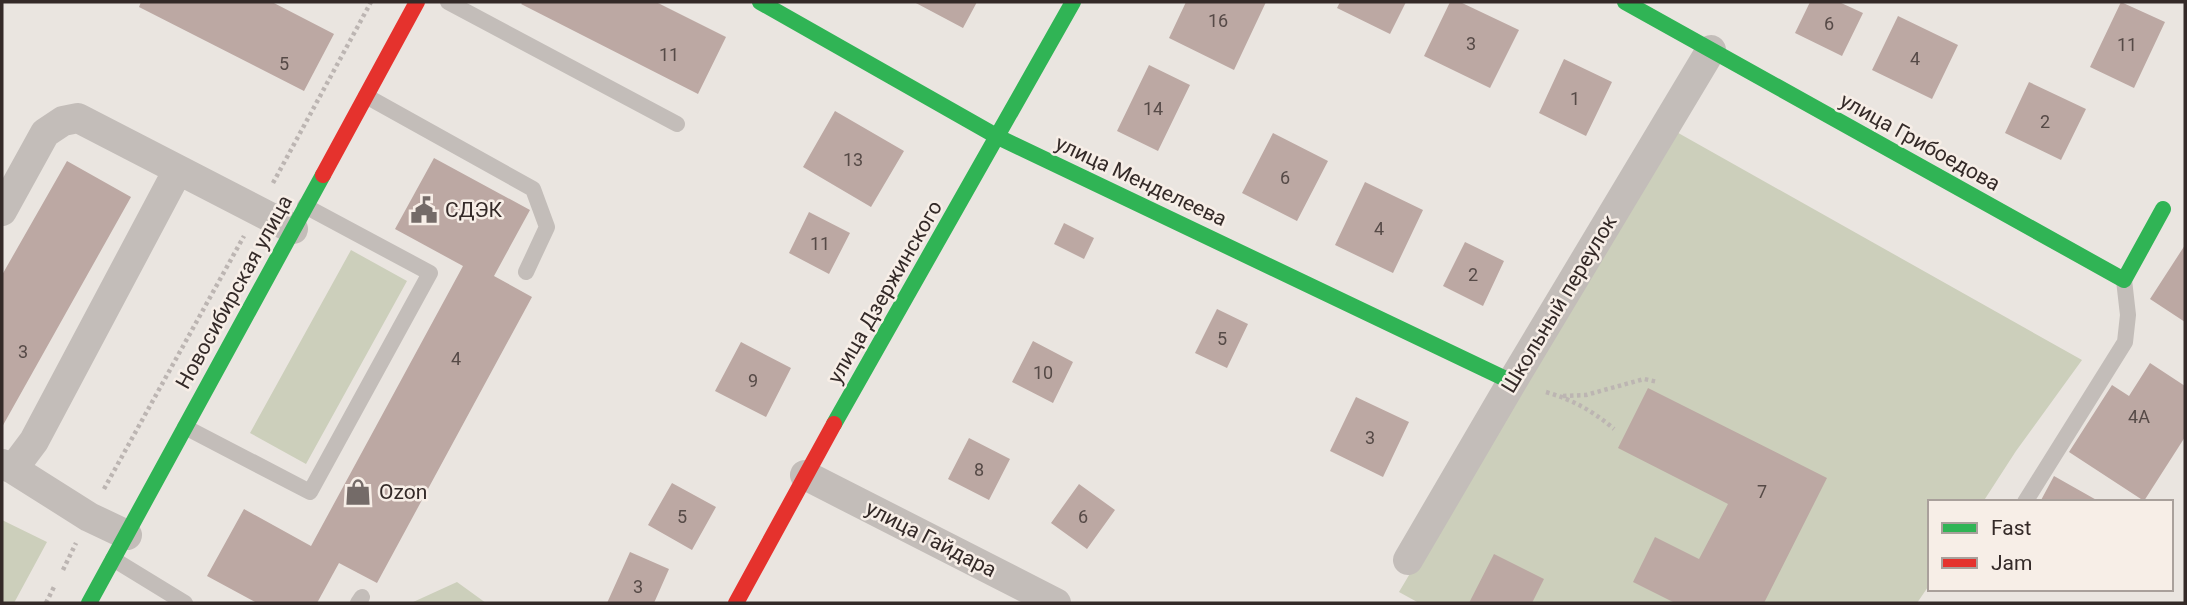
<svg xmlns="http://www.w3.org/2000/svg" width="2187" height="605" font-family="Roboto,sans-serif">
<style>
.green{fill:#cccfbb}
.building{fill:#bca8a3}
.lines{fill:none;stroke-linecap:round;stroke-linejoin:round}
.path{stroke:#bcb5b2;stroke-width:4.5;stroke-dasharray:3.5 3.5;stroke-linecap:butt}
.lane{stroke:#c3bdb9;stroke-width:16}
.street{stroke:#c3bdb9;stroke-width:30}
.fast{stroke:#30b455;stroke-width:16}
.jam{stroke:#e5322d;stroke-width:16}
.labels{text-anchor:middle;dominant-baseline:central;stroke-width:5;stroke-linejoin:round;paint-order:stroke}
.number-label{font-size:18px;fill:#564a47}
.street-label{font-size:21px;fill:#342a28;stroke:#f7eee7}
.poi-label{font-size:21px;fill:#342a28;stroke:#f7eee7;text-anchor:start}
</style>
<rect width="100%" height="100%" fill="#eae5e0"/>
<path class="green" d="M1673,130L2082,360L2016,451L1983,502H1930V584L1917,603H1419L1399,592Z
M351,250L407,281L306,464L250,433Z
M2,520L47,542L14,603H2Z
M457,582L486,603H411Z"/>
<path class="building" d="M141,2H272L334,34L304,91L139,7Z
M523,2H656L726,37L698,94L521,4Z
M914,2H977L963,28Z
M1186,2H1266L1234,70L1169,38Z
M1340,2H1406L1390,34L1337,8Z
M1450,2H1460L1519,30L1490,88L1424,56Z
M1810,2H1839L1863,13L1842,56L1795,33Z
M2121,2L2165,22L2134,88L2090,67Z
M1898,16L1958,45L1932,99L1872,70Z
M1564,59L1612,82L1586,136L1539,113Z
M1149,65L1190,85L1158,151L1117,131Z
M2029,82L2086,109L2061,160L2005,133Z
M835,111L904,151L871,207L803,167Z
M1273,133L1328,161L1297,221L1242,193Z
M434,158L530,210L494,276L532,297L377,583L339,563L317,603H257L207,576L244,509L311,546L463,266L395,229Z
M67,161L131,197L2,427V275Z
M1365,182L1423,210L1393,273L1335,245Z
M809,212L850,233L829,274L789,253Z
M1064,223L1094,238L1084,259L1054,244Z
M1465,242L1504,261L1483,306L1443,286Z
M2185,245V322L2150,299Z
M1217,309L1248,324L1227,368L1195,353Z
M1033,341L1073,362L1053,403L1012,382Z
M741,342L791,368L766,417L715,391Z
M2150,363L2185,386V437L2144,501L2069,452L2112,385L2129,396Z
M1648,388L1827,478L1764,603H1675L1633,582L1655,537L1699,559L1728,504L1618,448Z
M1356,397L1409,422L1383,477L1330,451Z
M969,438L1010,459L989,500L948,479Z
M2054,476L2100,502H2040Z
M672,483L716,507L692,550L648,525Z
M1079,484L1115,510L1087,549L1051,523Z
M630,552L669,569L654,603H607Z
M1494,554L1544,579L1532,603H1469Z"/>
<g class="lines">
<path class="path" d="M273,183L371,2
M1546,392C1573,400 1593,411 1614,429
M1563,396L1586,395L1644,379L1658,382
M104,489L244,236
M63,570L76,543
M46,603L54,587"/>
<path class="lane" d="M448,2L677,124
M366,96L533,189L547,227L526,272
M185,427L310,492L430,273L305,206
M2025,502L2125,342L2128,315L2124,280
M113,559L185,603
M358,603L362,597"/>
<path class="street" d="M2,211L45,133L63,121L78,118L293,229
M2,464L13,469L34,441L178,170
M13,469L89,517L127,535
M805,475L1056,603
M1408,560L1512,382L1711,50"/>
<path class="fast" d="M760,2L998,137L1512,382
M1625,2L2124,280L2163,209
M834,424L1073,2
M89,603L323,175"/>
<path class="jam" d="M323,175L417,2
M736,603L834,424"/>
</g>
<defs>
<symbol id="civic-bare" viewBox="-9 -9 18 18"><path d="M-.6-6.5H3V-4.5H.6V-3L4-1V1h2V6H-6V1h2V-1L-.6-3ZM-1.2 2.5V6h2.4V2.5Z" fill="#746b68" stroke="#f7eee7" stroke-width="2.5" paint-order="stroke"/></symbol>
<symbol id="shop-bare" viewBox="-9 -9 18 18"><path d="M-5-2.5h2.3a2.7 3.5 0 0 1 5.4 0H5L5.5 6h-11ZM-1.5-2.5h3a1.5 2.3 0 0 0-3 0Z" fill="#746b68" stroke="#f7eee7" stroke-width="2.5" paint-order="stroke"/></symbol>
</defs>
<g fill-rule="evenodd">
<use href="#civic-bare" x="405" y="191" width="38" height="38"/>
<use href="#shop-bare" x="339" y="473" width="38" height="38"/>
</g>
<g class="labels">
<g class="number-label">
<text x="1218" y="20">16</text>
<text x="1829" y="23">6</text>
<text x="1471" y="43">3</text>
<text x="2127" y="44">11</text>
<text x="669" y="54">11</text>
<text x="1915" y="58">4</text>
<text x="284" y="63">5</text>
<text x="1575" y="98">1</text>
<text x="1153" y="108">14</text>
<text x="2045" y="121">2</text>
<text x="853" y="159">13</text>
<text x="1285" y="177">6</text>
<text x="1379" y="228">4</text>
<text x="820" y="243">11</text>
<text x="1473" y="274">2</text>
<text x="1222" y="338">5</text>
<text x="23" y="351">3</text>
<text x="456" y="358">4</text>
<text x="1043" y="372">10</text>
<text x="753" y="380">9</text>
<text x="2139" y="416">4А</text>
<text x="1370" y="437">3</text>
<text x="979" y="469">8</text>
<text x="1762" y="491">7</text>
<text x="682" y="516">5</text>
<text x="1083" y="516">6</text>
<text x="638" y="586">3</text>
</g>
<g class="street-label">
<text transform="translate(1920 142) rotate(29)">улица Грибоедова</text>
<text transform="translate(1141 181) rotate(25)">улица Менделеева</text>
<text transform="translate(234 292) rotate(-61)">Новосибирская улица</text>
<text transform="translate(885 292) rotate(-60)">улица Дзержинского</text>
<text transform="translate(1559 304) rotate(-59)">Школьный переулок</text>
<text transform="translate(931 539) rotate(27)">улица Гайдара</text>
</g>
<g class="poi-label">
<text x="445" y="210">СДЭК</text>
<text x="379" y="492">Ozon</text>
</g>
</g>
<rect width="2187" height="605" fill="none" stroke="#342a28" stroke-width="7"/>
<rect x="1928" y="500" width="245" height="91" fill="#f7eee7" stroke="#a9a09b" stroke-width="2"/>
<rect x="1942" y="523" width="35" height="10" fill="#30b455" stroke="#a9a09b" stroke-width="2"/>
<text x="1991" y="535" font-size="21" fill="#342a28">Fast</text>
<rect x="1942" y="558" width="35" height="10" fill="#e5322d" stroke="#a9a09b" stroke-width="2"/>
<text x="1991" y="570" font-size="21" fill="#342a28">Jam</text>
</svg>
